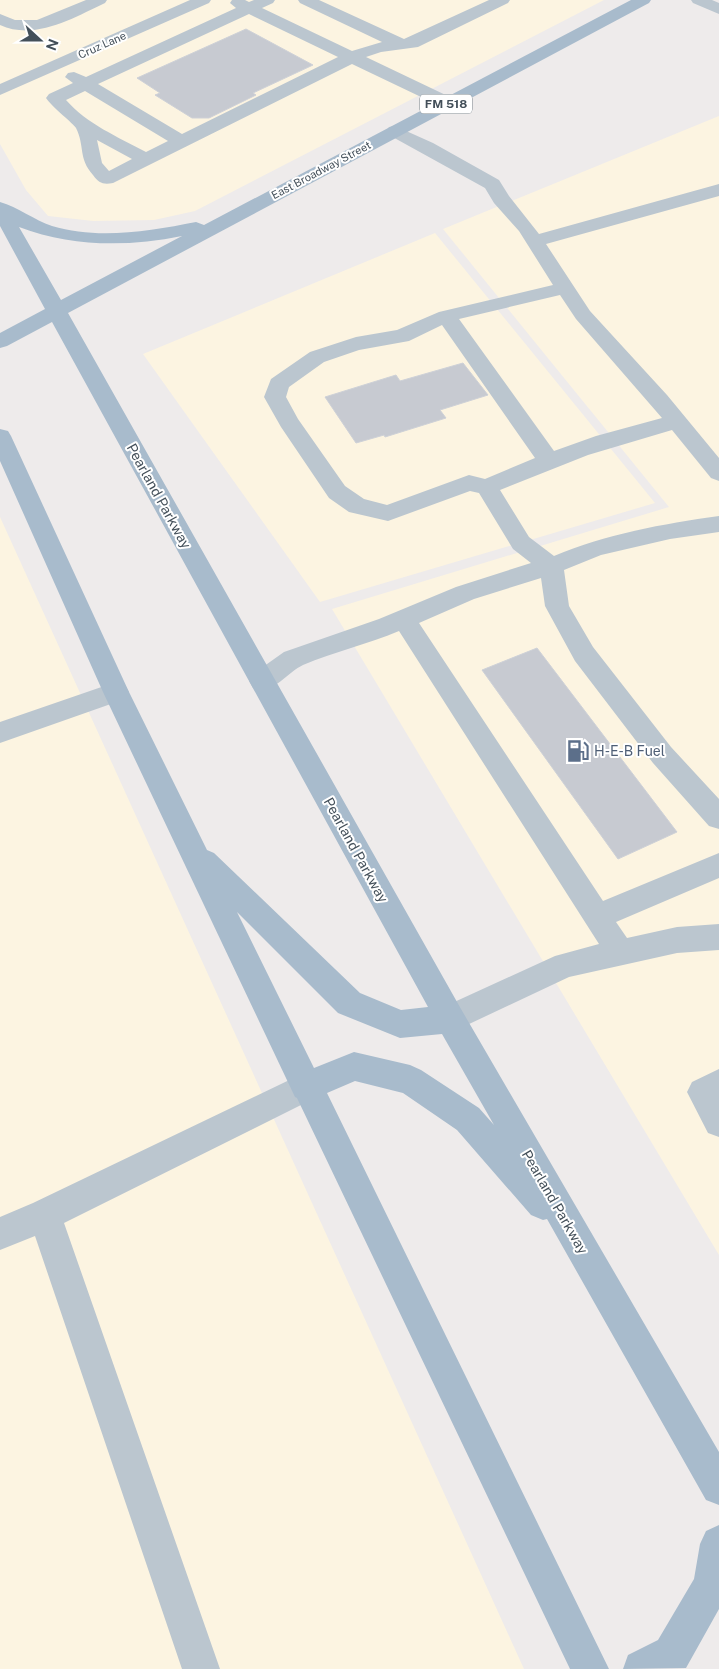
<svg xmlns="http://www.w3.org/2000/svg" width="719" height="1669" font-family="'Public Sans',sans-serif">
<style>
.commercial{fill:#fcf4e1}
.building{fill:#c7cad1;stroke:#ced1d7}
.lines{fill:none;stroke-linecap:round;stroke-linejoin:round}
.minor{fill:#bbc6cf;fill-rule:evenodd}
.major{fill:#a8bbcc;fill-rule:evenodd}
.labels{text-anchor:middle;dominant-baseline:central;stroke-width:4;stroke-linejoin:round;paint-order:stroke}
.far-street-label{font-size:11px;fill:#434f59;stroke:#fff}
.shield{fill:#fff;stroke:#7b848b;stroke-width:1}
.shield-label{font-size:12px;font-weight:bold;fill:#434f59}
.street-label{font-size:14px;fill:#434f59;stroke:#fff}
.service-label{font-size:14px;fill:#4e5e75;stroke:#fff;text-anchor:start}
</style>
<rect width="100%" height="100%" fill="#eeebeb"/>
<path class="commercial" d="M0,0H604L195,211L154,220L93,221L48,216L26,190L0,144Z
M719,116V1255L332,609L669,507L443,229Z
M435,233L655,503L320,602L143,354Z
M0,517L524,1669H0Z"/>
<path class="building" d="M246,29L313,65L253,93L256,95L209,118H192L155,95L160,93L137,78Z
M463,363L488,395L440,410L446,418L385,437L384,435L356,443L325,397L396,375L400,381Z
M537,648L677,832L618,859L482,670Z"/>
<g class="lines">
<path class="minor" d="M86,0H107L105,3C73,18 35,41 0,25V14L15,20H37Z
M190,0H211L209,3L0,95V84Z
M232,0H245L249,2L254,0H275L273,3L262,8L352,51L382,42L300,3L298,0H319L404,39L489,0H510L508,3L418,47L381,52L366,57L454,99L457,103L454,107L448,108L442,107L352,64L113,183C103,185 99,183 93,175C78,158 85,146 76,128C74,124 52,107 46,98L49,94L73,83L65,77L68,73L74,72L86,77L236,8L230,3ZM249,14L338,57L182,134L98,84ZM85,91L168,141L146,152C118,137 87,124 66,100ZM97,140L132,159L109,171L102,163Z
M691,0H712L719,3V14L693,3Z
M395,126L433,143L499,180L509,196L539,234L719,184V196L546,244L590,311L667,395L719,458V481L711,478L672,430L588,455L500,490L529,537L554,556C607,534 662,524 719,516V532L670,539L601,555L564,570L569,606L593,647L671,747L719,799V829L709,826L653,763L575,661L545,606L541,578L474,599L419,623L603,901L719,853V878L616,922L627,938L677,927L719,924V950L677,953L569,977L450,1033L439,1029L435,1019L439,1009L555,956L599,944L399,631C368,644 334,652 303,665C286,673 274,695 253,688L249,681L253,674L284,652L379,619L456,587L531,563L513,549L479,493L470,491L388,521L349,512L329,498L281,427L264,397L271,379L310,352L356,337L397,330L439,312L553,285L519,231L494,203L485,188L389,135L386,131L389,127ZM560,295L576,319L662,418L596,436L554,451L459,319ZM442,325L535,458L485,479L469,475L387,505L364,499L345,486L298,419L286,397L289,387L324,362L359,350L409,341Z
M116,682L125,685L129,692L125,699L0,743V722Z
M719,1069V1137L708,1133L687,1092L692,1082Z
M306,1072L317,1077L321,1087L317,1097L64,1223L220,1669H182L35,1236L0,1250V1217L33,1203Z"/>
<path class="major" d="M631,0H651L649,3L68,313L461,1009L719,1452V1505L706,1500L547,1219L543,1220L531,1215L457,1130L403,1093L355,1081L327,1093L609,1669H570L297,1098L295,1097L103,692L0,461V429L8,431L11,436L129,692L207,850L214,853L360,993L401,1010L428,1007L52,322L7,346L0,348V333L45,309L0,226V202C18,207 34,220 52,226C98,240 150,231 196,222L204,225ZM19,227C72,247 127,247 182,236L61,300ZM237,912L338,1013L400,1038L442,1034L494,1125L479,1108L421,1070L410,1065L354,1052L314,1068Z
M719,1525V1609L686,1668L623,1669L628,1655L658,1640L694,1579L700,1544L706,1531Z"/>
</g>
<defs>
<symbol id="fuel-bare" viewBox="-9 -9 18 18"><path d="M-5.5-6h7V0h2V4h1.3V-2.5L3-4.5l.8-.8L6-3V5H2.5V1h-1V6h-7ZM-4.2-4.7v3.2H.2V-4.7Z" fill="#5c6f8a" stroke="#fff" stroke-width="2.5" paint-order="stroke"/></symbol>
</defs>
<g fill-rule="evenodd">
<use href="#fuel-bare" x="562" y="735" width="32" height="32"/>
</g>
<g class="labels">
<g class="far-street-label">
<text transform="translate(102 45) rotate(-24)">Cruz Lane</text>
<text transform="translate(321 170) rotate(-28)">East Broadway Street</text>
</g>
<rect class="shield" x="420" y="94.5" width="52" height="19" rx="4"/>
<g class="shield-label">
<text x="446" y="104">FM 518</text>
</g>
<g class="street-label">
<text transform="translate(159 496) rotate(61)">Pearland Parkway</text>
<text transform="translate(356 850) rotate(61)">Pearland Parkway</text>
<text transform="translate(555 1202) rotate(60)">Pearland Parkway</text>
</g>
<g class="service-label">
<text x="594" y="751">H-E-B Fuel</text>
</g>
</g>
<g transform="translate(40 40) rotate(111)" stroke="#ffffff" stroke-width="4" paint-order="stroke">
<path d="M0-4L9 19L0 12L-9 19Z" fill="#434f59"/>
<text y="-8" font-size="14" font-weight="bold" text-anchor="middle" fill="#434f59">N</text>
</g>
</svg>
